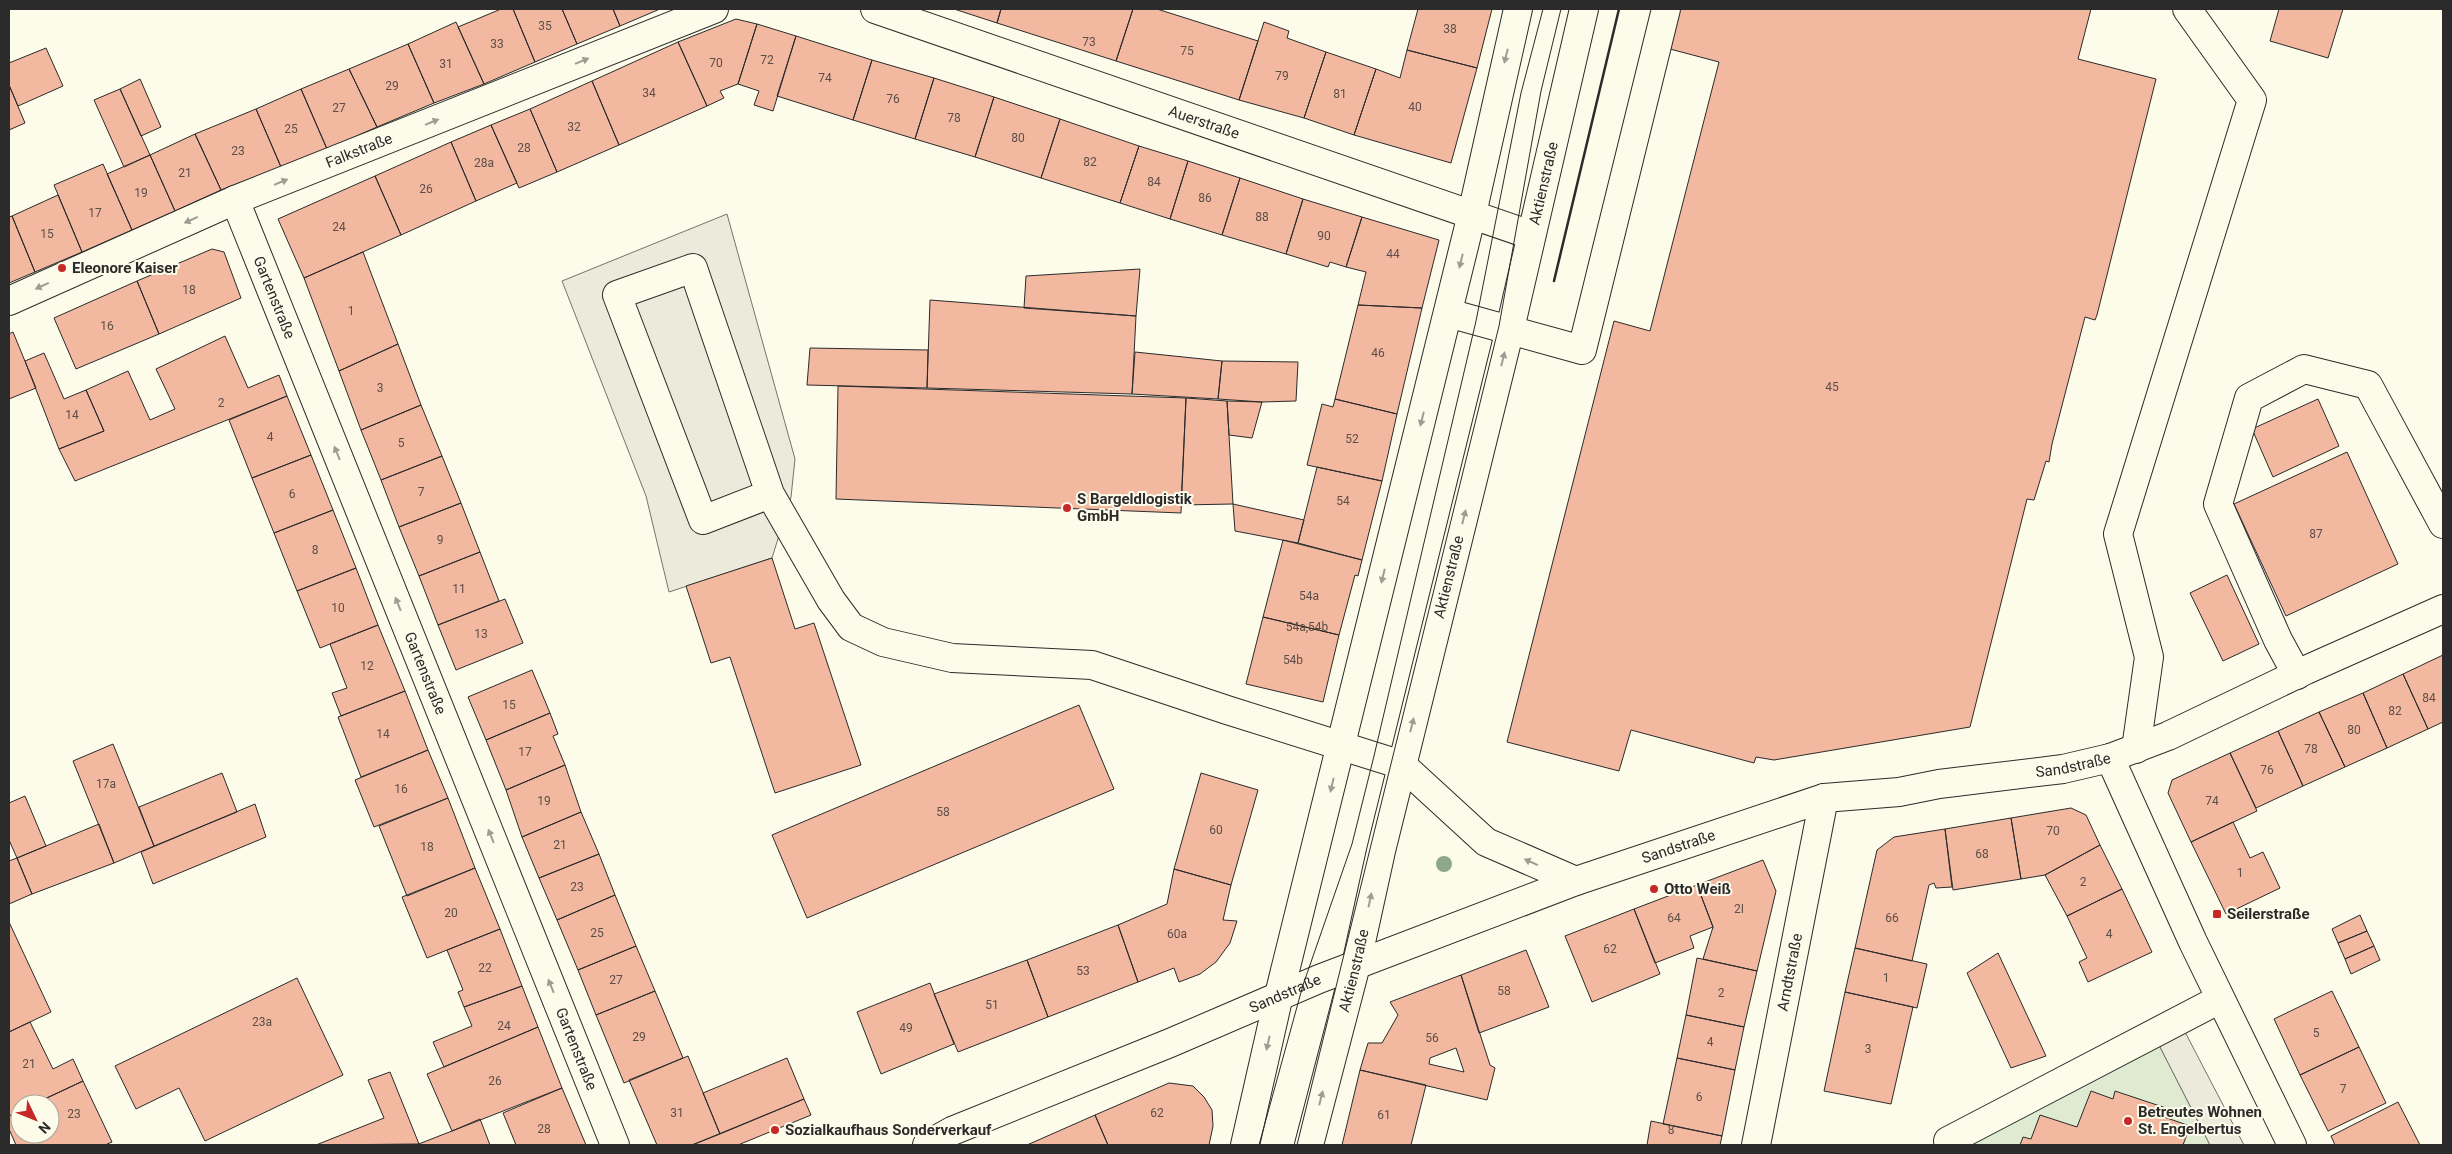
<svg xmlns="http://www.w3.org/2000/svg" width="2452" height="1154" font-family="Roboto,sans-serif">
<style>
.green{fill:#deebd1;stroke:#74746e}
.parking{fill:#eceadb;stroke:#74746e}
.building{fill:#f2b8a0;stroke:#2b2b2b;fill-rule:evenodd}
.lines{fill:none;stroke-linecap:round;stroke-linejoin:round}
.minor-casing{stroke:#2b2b2b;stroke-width:30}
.major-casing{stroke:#2b2b2b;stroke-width:30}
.minor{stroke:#fdfbea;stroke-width:28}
.major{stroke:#fdfbea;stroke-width:28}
.tram{stroke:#2b2b2b;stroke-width:1}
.wall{stroke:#2b2b2b;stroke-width:2.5}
.tree{fill:#8ea78a}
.oneway{fill:#9e9d94}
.poi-dot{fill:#c62828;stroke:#fdfbea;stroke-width:2}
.labels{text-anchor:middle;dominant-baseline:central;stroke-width:4;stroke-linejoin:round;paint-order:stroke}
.number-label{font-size:12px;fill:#5d4e48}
.street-label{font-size:15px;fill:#2b2b2b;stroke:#fdfbea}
.poi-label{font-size:15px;font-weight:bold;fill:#2b2b2b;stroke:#fdfbea;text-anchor:start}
</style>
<rect width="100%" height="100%" fill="#fdfbea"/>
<path class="green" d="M2159,1045L2210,1145H1963Z"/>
<path class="parking" d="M727,214L795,459L791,497L772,558L669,592L646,496L562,281Z
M2185,1032L2244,1145H2210L2159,1045Z"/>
<path class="building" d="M501,9H513L535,62L484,84L458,27Z
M513,9H562L577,44L535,62Z
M562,9H613L620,26L577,44Z
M613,9H660L620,26Z
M954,9H1001L997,23Z
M1001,9H1133L1116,61L997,23Z
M1133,9H1157L1258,41L1239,100L1116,61Z
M1418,9H1492L1477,68L1407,50Z
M1680,9H2091L2078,59L2156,79L2097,315L2095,320L2085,317L2052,444L2049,462L2046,461L2034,500L2027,499L1970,727L1774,760L1756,757L1754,763L1631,730L1619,771L1507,742L1614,321L1650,331L1719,62L1670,49Z
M2279,9H2343L2328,58L2270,41Z
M736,19L757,24L738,84L720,91L724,98L707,106L678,42Z
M456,22L484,84L434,103L408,44Z
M1264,22L1289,31L1287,38L1326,52L1304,118L1239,100Z
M757,24L796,36L773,111L754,105L759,91L738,84Z
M796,36L872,60L853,120L777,96Z
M678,42L707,106L619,145L592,81Z
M408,44L434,103L377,127L349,69Z
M46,48L63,86L18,106L9,85V63Z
M1407,50L1477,68L1451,163L1354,135L1376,69L1400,78Z
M1326,52L1376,69L1354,135L1304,118Z
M872,60L934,78L915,139L853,120Z
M349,69L377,127L327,149L301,89Z
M934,78L994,97L975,157L915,139Z
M140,79L161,127L141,136L120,89Z
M592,81L619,145L557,172L530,109Z
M9,85L25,123L9,130Z
M120,89L150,155L124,167L94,100Z
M301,89L327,149L281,167L256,109Z
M994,97L1060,119L1041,178L975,157Z
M256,109L281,167L221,190L195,134Z
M530,109L557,172L519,188L491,125Z
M1060,119L1139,146L1120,203L1041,178Z
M491,125L517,183L476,201L451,142Z
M195,134L221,190L175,211L150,155Z
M451,142L476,201L401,235L375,176Z
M1139,146L1188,161L1170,219L1120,203Z
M150,155L175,211L132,230L107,174Z
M1188,161L1240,178L1222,235L1170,219Z
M103,164L132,230L82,252L54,185Z
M375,176L401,235L304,278L278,219Z
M1240,178L1303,199L1286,254L1222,235Z
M58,195L82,252L35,272L12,216Z
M1303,199L1362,217L1346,267L1330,262L1328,267L1286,254Z
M12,216L35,272L9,283V217Z
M1362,217L1439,240L1422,308L1358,305L1366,272L1346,267Z
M212,249L224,252L241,298L159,334L137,281Z
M363,252L398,344L339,371L304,278Z
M1140,269L1136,316L1024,308L1026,276Z
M137,281L159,334L76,369L54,318Z
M930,300L1136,316L1132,394L927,388Z
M1358,305L1422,308L1397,414L1335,399Z
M13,332L36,388L9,399V334Z
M225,336L248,388L279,375L287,396L75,481L59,449L104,431L86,390L128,371L150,420L175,409L156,369Z
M398,344L421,405L361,430L339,371Z
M810,348L928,350L927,388L807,385Z
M1135,352L1222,361L1218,399L1132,394Z
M44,353L64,399L86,390L104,431L59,449L25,361Z
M1222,361L1298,362L1296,401L1262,402L1218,399Z
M838,386L1186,398L1181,513L836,499Z
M287,396L311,455L252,478L229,420Z
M1186,398L1227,401L1233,504L1181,505Z
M1335,399L1397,414L1382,481L1307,465L1322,404L1333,407Z
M2318,399L2339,446L2273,477L2252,429Z
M1227,401L1262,402L1252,438L1229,435Z
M421,405L442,456L381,480L361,430Z
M2347,452L2398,564L2286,616L2234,504Z
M311,455L333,510L274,533L252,478Z
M442,456L461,503L399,527L381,480Z
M1317,467L1382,481L1362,560L1298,543Z
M461,503L480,552L419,576L399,527Z
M1233,504L1304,520L1298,543L1235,531Z
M333,510L356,568L297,591L274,533Z
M1283,540L1362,560L1358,576L1355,575L1339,635L1263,617Z
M480,552L499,601L438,625L419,576Z
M772,558L795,629L814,623L861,765L775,793L730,657L711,663L686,586Z
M356,568L378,625L320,648L297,591Z
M2227,575L2259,644L2223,661L2190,593Z
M505,599L523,643L456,670L438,625Z
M1263,617L1339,635L1323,702L1246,684Z
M378,625L405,691L341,716L332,693L347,688L330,644Z
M2443,655V722L2428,729L2403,674Z
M532,670L550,713L486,740L468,697Z
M2403,674L2428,729L2387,748L2363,693Z
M405,691L428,750L361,777L338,717Z
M2363,693L2387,748L2345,767L2319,712Z
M1079,705L1114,789L807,918L772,835Z
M2319,712L2345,767L2303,786L2278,731Z
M550,713L558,734L553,736L565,765L506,790L486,740Z
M2278,731L2303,786L2256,808L2230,753Z
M113,744L154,846L114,863L73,761Z
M428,750L448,798L374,827L355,780Z
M2230,753L2257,811L2191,842L2168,793L2172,780Z
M565,765L581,812L522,837L506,790Z
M222,773L237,812L154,846L139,807Z
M1201,773L1258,790L1231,885L1174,869Z
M25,796L46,846L17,858L9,840V803Z
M448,798L475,868L407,896L379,826Z
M255,804L266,837L153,884L141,852Z
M2071,808L2086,815L2100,845L2045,875L2021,879L2011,818Z
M581,812L599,854L539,878L522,837Z
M2011,818L2021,879L1953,890L1945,829Z
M2233,822L2250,858L2263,852L2280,888L2226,914L2191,842Z
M99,824L114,863L32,894L17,858Z
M1945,829L1952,887L1936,888L1934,883L1929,885L1912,961L1855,948L1877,850L1894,837Z
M2100,845L2122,889L2067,916L2045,875Z
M599,854L615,895L557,920L539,878Z
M17,858L32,894L9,904V861Z
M1763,860L1776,891L1757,971L1703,959L1713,927L1697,885Z
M475,868L500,929L427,958L402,897Z
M1174,869L1231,885L1223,920L1237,921L1230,943L1216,962L1200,974L1179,982L1174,968L1138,982L1118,925L1167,904Z
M1697,885L1713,927L1690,936L1694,948L1655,963L1634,909Z
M2122,889L2152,952L2088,982L2079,962L2087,958L2067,916Z
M615,895L636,946L578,970L557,920Z
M1634,909L1660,974L1592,1002L1565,936Z
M2360,915L2367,931L2338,943L2332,929Z
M9,922L51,1012L9,1032Z
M1118,925L1138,982L1048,1017L1027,960Z
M500,929L522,986L464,1007L458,992L463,990L447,950Z
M2367,931L2374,946L2345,959L2338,943Z
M636,946L655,991L596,1015L578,970Z
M2374,946L2380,960L2351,974L2345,959Z
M1855,948L1927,964L1917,1008L1845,992Z
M1526,950L1549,1007L1479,1033L1461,975Z
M1998,953L2046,1056L2011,1068L1967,973Z
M1697,958L1757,971L1744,1027L1686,1015Z
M1027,960L1048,1017L958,1052L934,994Z
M1461,975L1490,1065L1495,1068L1487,1100L1360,1070L1368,1043H1382L1398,1015L1390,1002ZM1456,1048L1464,1072L1429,1064L1430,1058Z
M297,978L343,1075L205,1141L179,1088L136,1109L115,1066Z
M930,983L954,1044L881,1074L857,1012Z
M522,986L538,1027L444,1067L433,1042L472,1026L464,1007Z
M655,991L683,1058L624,1083L596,1015Z
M2332,991L2359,1047L2300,1075L2274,1019Z
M1845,992L1913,1007L1891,1104L1824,1091Z
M1686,1015L1744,1027L1735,1070L1677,1058Z
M30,1022L53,1069L73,1059L83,1081L34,1104H20V1111L9,1116V1032Z
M538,1027L562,1088L452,1131L427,1074Z
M2359,1047L2386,1103L2328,1131L2300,1075Z
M688,1056L720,1134L692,1145H657L629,1080Z
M787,1058L804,1099L720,1134L703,1093Z
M1677,1058L1735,1070L1722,1136L1663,1124Z
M1360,1070L1426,1085L1411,1145H1342Z
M390,1072L419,1144L316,1145L384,1118L368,1080Z
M83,1081L112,1142L105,1145H16L9,1129V1116L20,1111V1134H50V1104H34Z
M1169,1083L1193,1086L1204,1097L1212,1110L1213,1126L1209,1145H1108L1095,1115Z
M562,1088L586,1145H516L503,1113Z
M2091,1091L2113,1099L2115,1091L2166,1108L2164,1117L2190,1126L2183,1145H2020L2023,1137L2031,1139L2040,1115L2077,1127Z
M804,1099L811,1115L738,1145H692Z
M2398,1102L2420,1145H2335L2331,1136Z
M1095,1115L1108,1145H1027Z
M480,1119L490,1145H416L452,1131Z
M1651,1121L1722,1136L1720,1145H1647Z"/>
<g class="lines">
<defs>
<g id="minor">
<path id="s1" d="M875,9L1531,235"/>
<path id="s2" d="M235,200L615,1145"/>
<path id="s3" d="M9,301L235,200L714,9"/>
<path d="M1448,313L1582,350L1666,9"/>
<path d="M770,494L693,268L617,295L703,520L770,494L831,600L851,627L883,642L952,658L1092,665L1227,710L1402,765"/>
<path d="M2297,675L2278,640L2218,504L2249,398L2304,369L2368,385L2443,524"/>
<path d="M2136,749L2149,657L2118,534L2252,100L2187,9"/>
<path d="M2110,758L2193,942L2292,1145"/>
<path id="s4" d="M927,1145L952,1131L1170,1043L1319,979L1576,881L1824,798L1899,792L1939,784L2063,769L2110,758L2168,736L2306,670L2443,609"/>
<path id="s5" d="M1756,1145L1824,798"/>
<path d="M1950,1145L1948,1141L2220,999"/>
</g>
<g id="major">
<path d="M1402,765L1486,842L1576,881"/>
<path d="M1245,1145L1279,995L1472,214L1518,9"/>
<path id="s6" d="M1309,1145L1356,965L1381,851L1510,329L1584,9"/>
</g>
</defs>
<use href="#minor" class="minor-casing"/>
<use href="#major" class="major-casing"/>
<use href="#minor" class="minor"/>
<use href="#major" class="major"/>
<path class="tram" d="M1259,1145L1303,985L1352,844L1374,756L1476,321L1521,93L1543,9
M1297,1145L1499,326L1541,91L1561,9"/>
<path class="wall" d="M1554,281L1619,9"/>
</g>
<circle class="tree" cx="1444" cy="864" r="8"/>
<defs><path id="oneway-solid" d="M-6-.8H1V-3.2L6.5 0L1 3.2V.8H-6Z" transform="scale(1.25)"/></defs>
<g class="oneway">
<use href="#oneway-solid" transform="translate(1506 56) rotate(104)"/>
<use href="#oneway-solid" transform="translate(582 61) rotate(-22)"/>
<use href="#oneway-solid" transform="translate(432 122) rotate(-22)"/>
<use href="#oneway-solid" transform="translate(281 182) rotate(-22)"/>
<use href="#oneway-solid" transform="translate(191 220) rotate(156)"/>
<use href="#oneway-solid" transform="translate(1461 261) rotate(104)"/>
<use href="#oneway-solid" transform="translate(42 286) rotate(156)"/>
<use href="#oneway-solid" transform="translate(1503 359) rotate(-76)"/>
<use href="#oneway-solid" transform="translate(1422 419) rotate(104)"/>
<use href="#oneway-solid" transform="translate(337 453) rotate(-112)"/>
<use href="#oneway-solid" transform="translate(1464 517) rotate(-76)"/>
<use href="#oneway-solid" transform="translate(1383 576) rotate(104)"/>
<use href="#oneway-solid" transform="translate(398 604) rotate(-112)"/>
<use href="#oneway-solid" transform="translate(1412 725) rotate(-76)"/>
<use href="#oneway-solid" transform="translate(1332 785) rotate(103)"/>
<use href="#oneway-solid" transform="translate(491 836) rotate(-112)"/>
<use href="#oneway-solid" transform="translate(1531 862) rotate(-156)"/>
<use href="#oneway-solid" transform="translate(1370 900) rotate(-78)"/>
<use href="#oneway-solid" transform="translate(551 986) rotate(-112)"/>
<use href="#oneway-solid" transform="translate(1268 1043) rotate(103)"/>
<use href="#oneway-solid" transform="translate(1321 1098) rotate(-76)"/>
</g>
<g class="poi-dot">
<circle cx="62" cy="268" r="5"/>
<circle cx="1067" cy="508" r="5"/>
<circle cx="1654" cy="889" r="5"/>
<rect x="2212" y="909" width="10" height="10" rx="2.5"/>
<circle cx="2128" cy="1121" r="5"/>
<circle cx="775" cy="1130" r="5"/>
</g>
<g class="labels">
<g class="number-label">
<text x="545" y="26">35</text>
<text x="1450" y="29">38</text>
<text x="1089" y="42">73</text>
<text x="497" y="44">33</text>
<text x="1187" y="51">75</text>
<text x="767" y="60">72</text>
<text x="716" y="63">70</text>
<text x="446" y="64">31</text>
<text x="1282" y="76">79</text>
<text x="825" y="78">74</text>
<text x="392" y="86">29</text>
<text x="649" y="93">34</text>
<text x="1340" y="94">81</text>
<text x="893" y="99">76</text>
<text x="1415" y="107">40</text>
<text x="339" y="108">27</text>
<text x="954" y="118">78</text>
<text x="574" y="127">32</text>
<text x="291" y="129">25</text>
<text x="1018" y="138">80</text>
<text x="524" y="148">28</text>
<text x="238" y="151">23</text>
<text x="1090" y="162">82</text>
<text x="484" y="163">28a</text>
<text x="185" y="173">21</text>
<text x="1154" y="182">84</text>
<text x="426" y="189">26</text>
<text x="141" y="193">19</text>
<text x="1205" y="198">86</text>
<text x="95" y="213">17</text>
<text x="1262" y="217">88</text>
<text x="339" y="227">24</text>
<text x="47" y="234">15</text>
<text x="1324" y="236">90</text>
<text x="1393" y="254">44</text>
<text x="189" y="290">18</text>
<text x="351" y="311">1</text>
<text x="107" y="326">16</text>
<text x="1378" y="353">46</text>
<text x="1832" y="387">45</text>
<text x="380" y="388">3</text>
<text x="221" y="403">2</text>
<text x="72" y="415">14</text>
<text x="270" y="437">4</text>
<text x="1352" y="439">52</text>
<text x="401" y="443">5</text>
<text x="421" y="492">7</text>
<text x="292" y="494">6</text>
<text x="1343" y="501">54</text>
<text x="2316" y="534">87</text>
<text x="440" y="540">9</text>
<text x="315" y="550">8</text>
<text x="459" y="589">11</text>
<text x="1309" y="596">54a</text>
<text x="338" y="608">10</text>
<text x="1307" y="627">54a,54b</text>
<text x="481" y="634">13</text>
<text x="1293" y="660">54b</text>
<text x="367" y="666">12</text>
<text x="2429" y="698">84</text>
<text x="509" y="705">15</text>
<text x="2395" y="711">82</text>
<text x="2354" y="730">80</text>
<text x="383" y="734">14</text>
<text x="2311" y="749">78</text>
<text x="525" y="752">17</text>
<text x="2267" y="770">76</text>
<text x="106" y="784">17a</text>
<text x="401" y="789">16</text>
<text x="544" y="801">19</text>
<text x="2212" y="801">74</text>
<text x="943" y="812">58</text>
<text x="1216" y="830">60</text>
<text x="2053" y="831">70</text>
<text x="560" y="845">21</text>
<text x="427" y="847">18</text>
<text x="1982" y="854">68</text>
<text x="2240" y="873">1</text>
<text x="2083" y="882">2</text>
<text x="577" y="887">23</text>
<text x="1739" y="909">2I</text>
<text x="451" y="913">20</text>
<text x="1674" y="918">64</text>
<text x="1892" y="918">66</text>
<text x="597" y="933">25</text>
<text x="1177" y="934">60a</text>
<text x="2109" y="934">4</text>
<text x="1610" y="949">62</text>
<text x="485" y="968">22</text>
<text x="1083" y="971">53</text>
<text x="1886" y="978">1</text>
<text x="616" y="980">27</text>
<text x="1504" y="991">58</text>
<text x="1721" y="993">2</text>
<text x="992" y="1005">51</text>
<text x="262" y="1022">23a</text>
<text x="504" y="1026">24</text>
<text x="906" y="1028">49</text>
<text x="2316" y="1033">5</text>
<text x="639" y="1037">29</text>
<text x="1432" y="1038">56</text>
<text x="1710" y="1042">4</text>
<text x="1868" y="1049">3</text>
<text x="29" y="1064">21</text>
<text x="495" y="1081">26</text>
<text x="2343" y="1089">7</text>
<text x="1699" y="1097">6</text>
<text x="677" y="1113">31</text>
<text x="1157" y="1113">62</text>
<text x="74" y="1114">23</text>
<text x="1384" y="1115">61</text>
<text x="544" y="1129">28</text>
<text x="1671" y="1130">8</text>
</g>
<g class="street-label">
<text stroke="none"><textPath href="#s1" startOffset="348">Auerstraße</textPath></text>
<text stroke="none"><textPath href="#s3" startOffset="381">Falkstraße</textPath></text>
<text stroke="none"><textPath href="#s6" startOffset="990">Aktienstraße</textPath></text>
<text stroke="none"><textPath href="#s2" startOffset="105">Gartenstraße</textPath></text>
<text stroke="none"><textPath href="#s6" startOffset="585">Aktienstraße</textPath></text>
<text stroke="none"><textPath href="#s2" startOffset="510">Gartenstraße</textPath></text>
<text stroke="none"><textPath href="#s4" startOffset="1214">Sandstraße</textPath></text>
<text stroke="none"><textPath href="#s4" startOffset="809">Sandstraße</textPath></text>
<text stroke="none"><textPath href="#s6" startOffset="180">Aktienstraße</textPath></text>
<text stroke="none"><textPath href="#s5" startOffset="176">Arndtstraße</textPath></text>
<text stroke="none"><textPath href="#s4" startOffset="389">Sandstraße</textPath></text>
<text stroke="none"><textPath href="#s2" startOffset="915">Gartenstraße</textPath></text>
</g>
<g class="poi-label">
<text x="72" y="268">Eleonore Kaiser</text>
<text x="1077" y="499">S Bargeldlogistik<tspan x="1077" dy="17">GmbH</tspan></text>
<text x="1664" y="889">Otto Weiß</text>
<text x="2227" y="914">Seilerstraße</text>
<text x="2138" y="1112">Betreutes Wohnen<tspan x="2138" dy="17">St. Engelbertus</tspan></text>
<text x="785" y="1130">Sozialkaufhaus Sonderverkauf</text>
</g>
</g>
<rect width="2452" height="1154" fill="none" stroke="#2b2b2b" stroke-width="20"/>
<g transform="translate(35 1119) rotate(133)"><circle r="24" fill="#fdfbea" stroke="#a9a89e"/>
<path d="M0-4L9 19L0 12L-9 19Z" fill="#c62828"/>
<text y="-8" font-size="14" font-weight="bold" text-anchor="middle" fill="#2b2b2b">N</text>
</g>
</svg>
